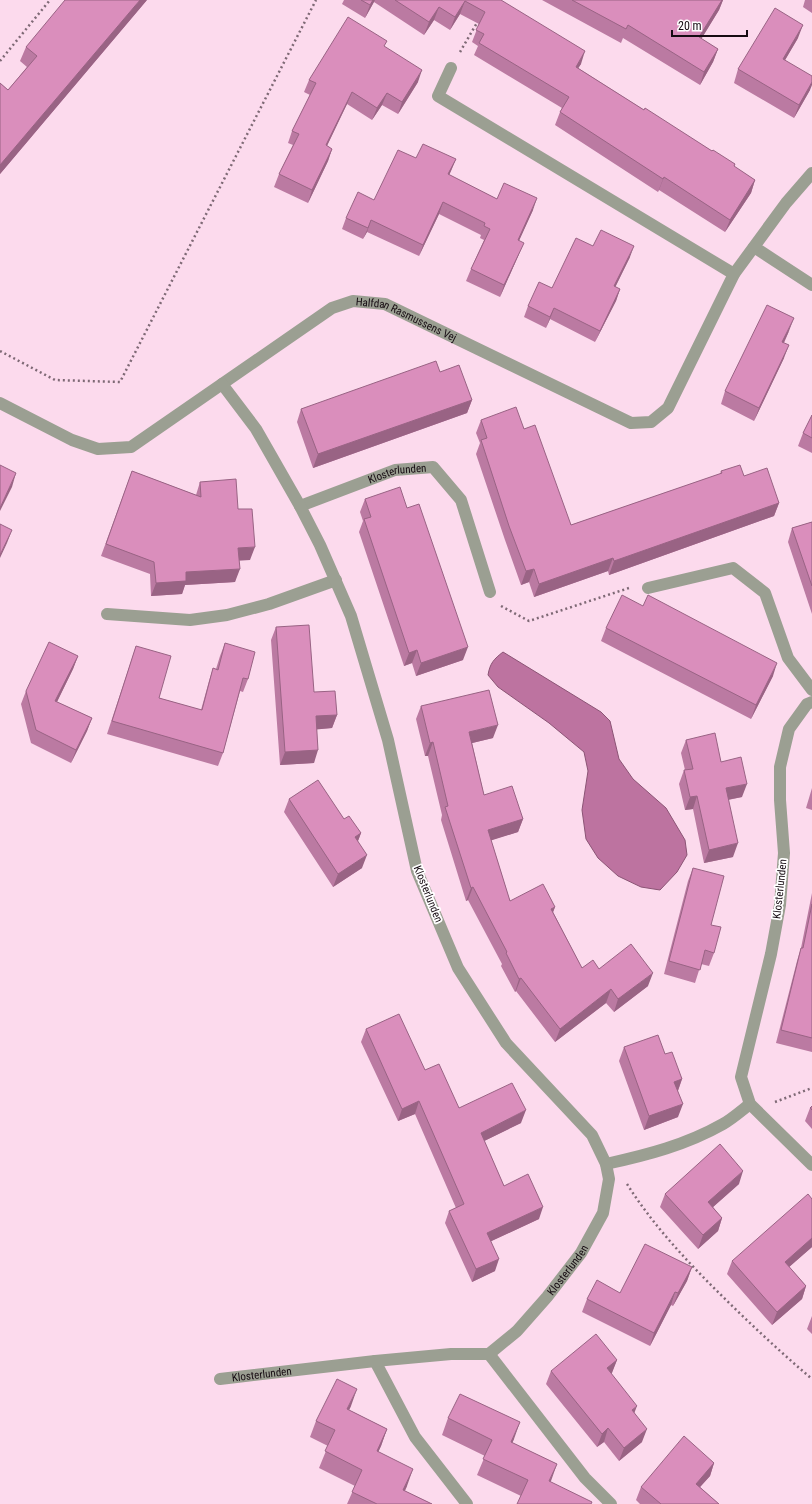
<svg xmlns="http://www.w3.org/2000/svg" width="812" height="1504" font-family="'Roboto Condensed',sans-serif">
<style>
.water{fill:#bd73a0;stroke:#8b5475}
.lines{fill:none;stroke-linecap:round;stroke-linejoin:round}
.path{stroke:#7e6975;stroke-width:2.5;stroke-dasharray:2 3;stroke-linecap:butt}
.street{stroke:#9b9f92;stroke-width:12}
.wall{fill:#bb7aa2}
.shaded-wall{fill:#996384}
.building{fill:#da8ebc;stroke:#996384}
.labels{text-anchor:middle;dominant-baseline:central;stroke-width:3.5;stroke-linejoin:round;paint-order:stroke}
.street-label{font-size:11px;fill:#160b12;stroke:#fff}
</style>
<rect width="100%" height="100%" fill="#fcdaed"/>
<path class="water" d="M503,652L601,712L610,721L619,759L633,779L666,808L685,840L687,855L677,872L660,890L641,887L618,876L598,858L586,839L582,810L588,771L584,752L549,723L498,687L488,675C490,663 494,659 503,652Z"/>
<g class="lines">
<path class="path" d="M460,52L478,21
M0,61L50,0
M0,351L55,380L120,382L316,0
M501,606L529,621L629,588
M775,1102L812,1088
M627,1184C651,1222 682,1256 713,1287C745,1319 778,1350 812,1379"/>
<g class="street">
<path d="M451,68L438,96L734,274"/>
<path d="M754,247L812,285"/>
<path id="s1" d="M0,403L72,440L98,449L131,447L332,308L353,301L385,304L631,423L651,422L668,408L734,274L786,203L812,173"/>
<path id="s2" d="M300,506L395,470L433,467L461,500L490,592"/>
<path d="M648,588L733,568L765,593L788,658L812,690"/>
<path d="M107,614L190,620L227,615L269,604L336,580"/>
<path d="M812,702L807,704L789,729L780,767V800L784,853L780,905L771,954L741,1077L750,1104L812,1165"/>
<path d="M606,1164C647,1155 686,1145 723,1124C732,1119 741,1111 750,1104"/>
<path d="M489,1354L585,1478L611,1504"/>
<path d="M375,1361L415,1437L467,1504"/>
<path id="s3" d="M220,1379L375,1361L451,1354H489L517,1331L547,1297L581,1253L603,1213L609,1179L606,1164L592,1135L506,1043L458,968L417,871L388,740L351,616L320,545L300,506L256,429L222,384"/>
</g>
</g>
<path class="wall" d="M147,0L0,174V83L8,90L27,67L20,61L26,47Z
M344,0H501L581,64L578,68L644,110L712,151L735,164L734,167L755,180L751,193L725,232L659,190L658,192L555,125L560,112L562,108L474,55L478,46L472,42L479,24L460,14L450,30L434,20L424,35L374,2L365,18L342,4Z
M542,0H723L719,10L701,39L718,49L713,62L700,85L623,38L621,43Z
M805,0H812V13L803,7Z
M798,38L785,60L810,90L794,118L734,83L738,69Z
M385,47L418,82L398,114L382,105L372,120L347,104L327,146L332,149L328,161L308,203L274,187L279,174L293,145L288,143L292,131L310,95L304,92L309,80Z
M416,158L456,159L449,175L497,199L533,210L519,240V254L500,297L466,281L471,269L484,240L480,238L481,235L439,214L419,256L367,232L363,239L342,229L346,218L374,200Z
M593,246L630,257L615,287L620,289L616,301L595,342L550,319L546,328L524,317L528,306L552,288Z
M789,331L784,343V358L754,421L721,404L725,391Z
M440,372L472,400L467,413L313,468L297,422L301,409Z
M812,415V453L798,446L803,433Z
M481,420L524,429L571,525L720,474L721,471L744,476L779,503L774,516L609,575L608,571L534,597L529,582L521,585L505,540L476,454L480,443L476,433Z
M132,471L196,495L200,482L238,509L250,560H239L235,582L185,585L182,594L151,596L150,574L101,556Z
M365,499L407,508L463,660L416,676L412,663L404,666L359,532L363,521L360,512Z
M812,522V614L788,542L792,528Z
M643,606L773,676L751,719L601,641L606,628Z
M276,627L314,692L337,715L332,728L317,729L314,763L280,765L271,640Z
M225,643L248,679L243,692L240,691L223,753L218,766L107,734L136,646L159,698L201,710L209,681L213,668L216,669L220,656Z
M78,656L73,669L57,702L92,718L87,731L71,763L31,743L21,704L26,691Z
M421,706L493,738L472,743L484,795L523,819L518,832L491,840L510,901L555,907L553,912L582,968L599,969L648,986L614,1012L606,1003L555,1042L516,991L515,992L501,966L502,964L468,900L466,901L441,820L442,815L428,756H425L416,719Z
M686,740L721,762L742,797L728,800L733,857L704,863L693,809L685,810L679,784L684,770H685L681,753Z
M812,788V810L806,808Z
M289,799L361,833L358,841L362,868L333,887L284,812Z
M693,868L711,925L714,953L709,966L701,964L695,983L664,974L688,881Z
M812,893V1052L776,1043L797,961L801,948Z
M366,1029L425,1070L459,1108L521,1123L484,1141L504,1186L539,1219L491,1241L495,1271L472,1282L445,1223L449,1211L456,1208L415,1114L398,1121L361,1042Z
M624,1047L665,1054L682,1079L678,1091V1117L644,1130L619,1061Z
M812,1106V1129L805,1121L810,1108Z
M739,1184L713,1207L722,1218L718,1231L698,1249L660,1207L665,1194Z
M812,1199V1247L789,1267L806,1286L802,1299L772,1325L727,1274L732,1261Z
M692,1267L687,1281L673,1306L671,1305L650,1346L582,1312L587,1299L620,1293Z
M812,1316V1334L807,1329Z
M617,1360L611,1374L634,1413L642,1442L619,1461L604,1442L597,1447L546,1384L551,1371Z
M351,1406L349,1410L387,1429L381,1446L378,1452L407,1486L405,1491L432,1504H347L355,1486L319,1468L328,1446L310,1437L316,1421Z
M448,1418L514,1439L512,1443L557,1464L521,1496L477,1475L485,1456L442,1435Z
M714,1463L710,1476L700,1487L719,1504H640L636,1500L641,1487Z"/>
<path class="shaded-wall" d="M140,0H147L0,174V165Z
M373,0H375L365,18L370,5Z
M722,0H723L719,10L694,51L699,37Z
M465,1L460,14L450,30L455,17Z
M439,7L434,20L424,35L429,22Z
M803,25L798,38L778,72L783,59Z
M718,49L713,62L700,85L704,72Z
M585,51L581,64L571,79L576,67Z
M422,70L418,82L398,114L402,102Z
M812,82V85L810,90L794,118L799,105Z
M352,92L347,104L321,158L326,145Z
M387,93L382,105L372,120L377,108Z
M332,149L328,161L308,203L312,190Z
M456,159L451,171L444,186L448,174Z
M664,177L659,190L658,192L663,179Z
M755,180L751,193L725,232L730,220Z
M537,198L533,210L514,252L518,240Z
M443,202L439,214L419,256L423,245Z
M371,220L367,232L363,239L368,228Z
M524,243L519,254L500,297L504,285Z
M634,246L630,257L610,298L614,286Z
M620,289L616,301L595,342L600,331Z
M554,308L550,319L546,328L550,317Z
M794,318L789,331L778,355L782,342Z
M789,345L784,358L754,421L759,408Z
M472,400L467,413L313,468L318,454Z
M16,473L12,487L0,511V508Z
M779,503L774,516L609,575L614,561Z
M12,530L7,543L0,558V555Z
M255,547L250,560L234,561L238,548Z
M613,558L608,571L534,597L539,584Z
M240,569L235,582L185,585L182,594L151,596L156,583L186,572Z
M534,569L529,582L521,585L526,571Z
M468,647L463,660L416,676L421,663Z
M417,650L412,663L404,666L409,653Z
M78,656L73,669L51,714L55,701Z
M777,663L773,676L751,719L756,705Z
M337,715L332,728L311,730L316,716Z
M92,718L87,731L71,763L76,750Z
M498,725L493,738L464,745L469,732Z
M433,742L428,756H425L430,743Z
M318,750L314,763L280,765L285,752Z
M747,784L742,797L721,801L726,788Z
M697,796L693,809L685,810L690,797Z
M523,819L518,832L483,843L488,830Z
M361,833L356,846L355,837Z
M738,843L733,857L704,863L709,850Z
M367,855L362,868L333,887L338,874Z
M473,887L468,900L466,901L471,888Z
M555,907L550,920L551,909Z
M653,973L648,986L614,1012L618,999Z
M521,978L516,991L515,992L519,979Z
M611,989L606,1003L555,1042L560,1029Z
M682,1079L677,1093L674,1082Z
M419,1101L415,1114L398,1121L402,1109Z
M683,1104L678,1117L644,1130L649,1116Z
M526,1110L521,1123L476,1145L481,1133Z
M743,1171L739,1184L704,1215L708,1202Z
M543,1207L539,1219L483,1245L487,1233Z
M722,1218L718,1231L698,1249L703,1235Z
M812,1238V1247L780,1275L785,1262Z
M499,1259L495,1271L472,1282L476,1269Z
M692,1267L687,1281L673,1306L678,1293Z
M806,1286L802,1299L772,1325L777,1312Z
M675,1292L671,1305L650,1346L654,1333Z
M617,1360L612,1373L602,1381L607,1368Z
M357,1389L351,1406L341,1426L347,1409Z
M637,1406L632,1419V1410Z
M520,1422L514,1439L505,1459L511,1442Z
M608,1428L604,1442L597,1447L602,1434Z
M387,1429L381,1446L371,1468L377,1451Z
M647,1429L642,1442L619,1461L624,1448Z
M714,1463L710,1476L691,1497L696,1484Z
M557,1464L551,1481L543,1498L549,1481Z
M413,1469L407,1486L398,1504L403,1490Z"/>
<path class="building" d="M65,0H140L0,165V83L8,90L37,56L26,47Z
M361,0H373L370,5Z
M395,0H501L585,51L576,67L644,110L645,108L712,151L713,150L735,164L734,166L755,180L730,220L664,177L663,179L560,112L569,97L479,43L484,34L476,30L485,12L465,1L455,17L439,7L429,22Z
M572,0H722L699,37L718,49L704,72L628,25L626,29Z
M775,8L803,25L783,59L812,76V82L799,105L738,69Z
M348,17L387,41L384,46L422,70L402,102L387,93L377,108L352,92L326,145L332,149L312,190L279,174L299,134L292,131L316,83L309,80Z
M423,144L456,159L448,174L497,199L504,183L537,198L518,240L524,243L504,285L471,269L490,229L484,226L485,223L443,202L423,245L371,220L368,228L346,218L358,192L374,200L398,150L416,158Z
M601,230L634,246L614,286L620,289L600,331L554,308L550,317L528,306L539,282L552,288L576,238L593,246Z
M767,305L794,318L782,342L789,345L759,408L725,391Z
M436,361L440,372L459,365L472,400L318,454L301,409Z
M516,407L524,429L535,425L571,525L722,473L721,471L740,465L744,476L767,468L779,503L614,561L613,558L539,584L534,569L526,571L509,526L481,440L487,438L481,420Z
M812,415V438L803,433Z
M0,465L16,473L0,508Z
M132,471L201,497L200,482L236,479L238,509H252L255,547L238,548L240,569L186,572V581L156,583L154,562L106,544Z
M400,487L407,508L419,504L468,647L421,663L417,650L409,653L364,519L371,517L365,499Z
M812,522V586L792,528Z
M0,524L12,530L0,555Z
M622,595L643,606L648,595L777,663L756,705L606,628Z
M309,625L314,692L335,691L337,715L316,716L318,750L285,752L276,627Z
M49,642L78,656L55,701L92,718L76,750L36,730L26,691Z
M225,643L255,652L248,679L243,678L223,753L112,721L136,646L171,656L159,698L202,710L213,668L218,670Z
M489,690L498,725L469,732L484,795L512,786L523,819L488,830L510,901L543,884L555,907L551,909L582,968L593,960L599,969L631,944L653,973L618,999L611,989L560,1029L521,978L519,979L506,953L507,952L473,887L471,888L445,807L448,806L433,742L430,743L421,706Z
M715,733L721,762L741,757L747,784L726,788L738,843L709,850L697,796L690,797L684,770L693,769L686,740Z
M318,780L344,819L349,816L361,833L355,837L367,855L338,874L289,799Z
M693,868L724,876L711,925L721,927L714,953L705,950L700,970L669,961Z
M812,904V1038L781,1030L801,948H803Z
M399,1014L425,1070L439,1064L459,1108L512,1083L526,1110L481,1133L504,1186L528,1174L543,1207L487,1233L499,1259L476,1269L449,1211L464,1204L419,1101L402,1109L366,1029Z
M658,1035L665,1054L672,1052L682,1079L674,1082L683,1104L649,1116L624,1047Z
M812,1106V1110L810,1108Z
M720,1144L743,1171L708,1202L722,1218L703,1235L665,1194Z
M808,1194L812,1199V1238L785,1262L806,1286L777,1312L732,1261Z
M645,1244L692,1267L678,1293L675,1292L654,1333L587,1299L597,1280L620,1293Z
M596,1334L617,1360L607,1368L637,1406L632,1410L647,1429L624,1448L608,1428L602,1434L551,1371Z
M337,1379L357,1389L347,1409L387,1429L377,1451L413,1469L403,1490L432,1504H377L352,1492L362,1470L325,1451L335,1430L316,1421Z
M460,1394L520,1422L511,1442L557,1464L549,1481L592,1502L591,1504H517L528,1480L483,1459L492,1440L448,1418Z
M684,1436L714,1463L696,1484L719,1504H661L641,1487Z"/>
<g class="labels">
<g class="street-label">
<text stroke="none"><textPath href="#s1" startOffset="465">Halfdan Rasmussens Vej</textPath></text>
<text stroke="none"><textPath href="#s2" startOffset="103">Klosterlunden</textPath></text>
<text transform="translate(780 889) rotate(-84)">Klosterlunden</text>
<text transform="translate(428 894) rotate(68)">Klosterlunden</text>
<text stroke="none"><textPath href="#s3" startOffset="386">Klosterlunden</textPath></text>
<text stroke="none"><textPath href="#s3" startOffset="42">Klosterlunden</textPath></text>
</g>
</g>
<path d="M672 30v6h75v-6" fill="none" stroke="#160b12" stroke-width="2"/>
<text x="678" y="30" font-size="12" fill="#160b12" stroke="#ffffff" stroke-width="3" paint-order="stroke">20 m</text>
</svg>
